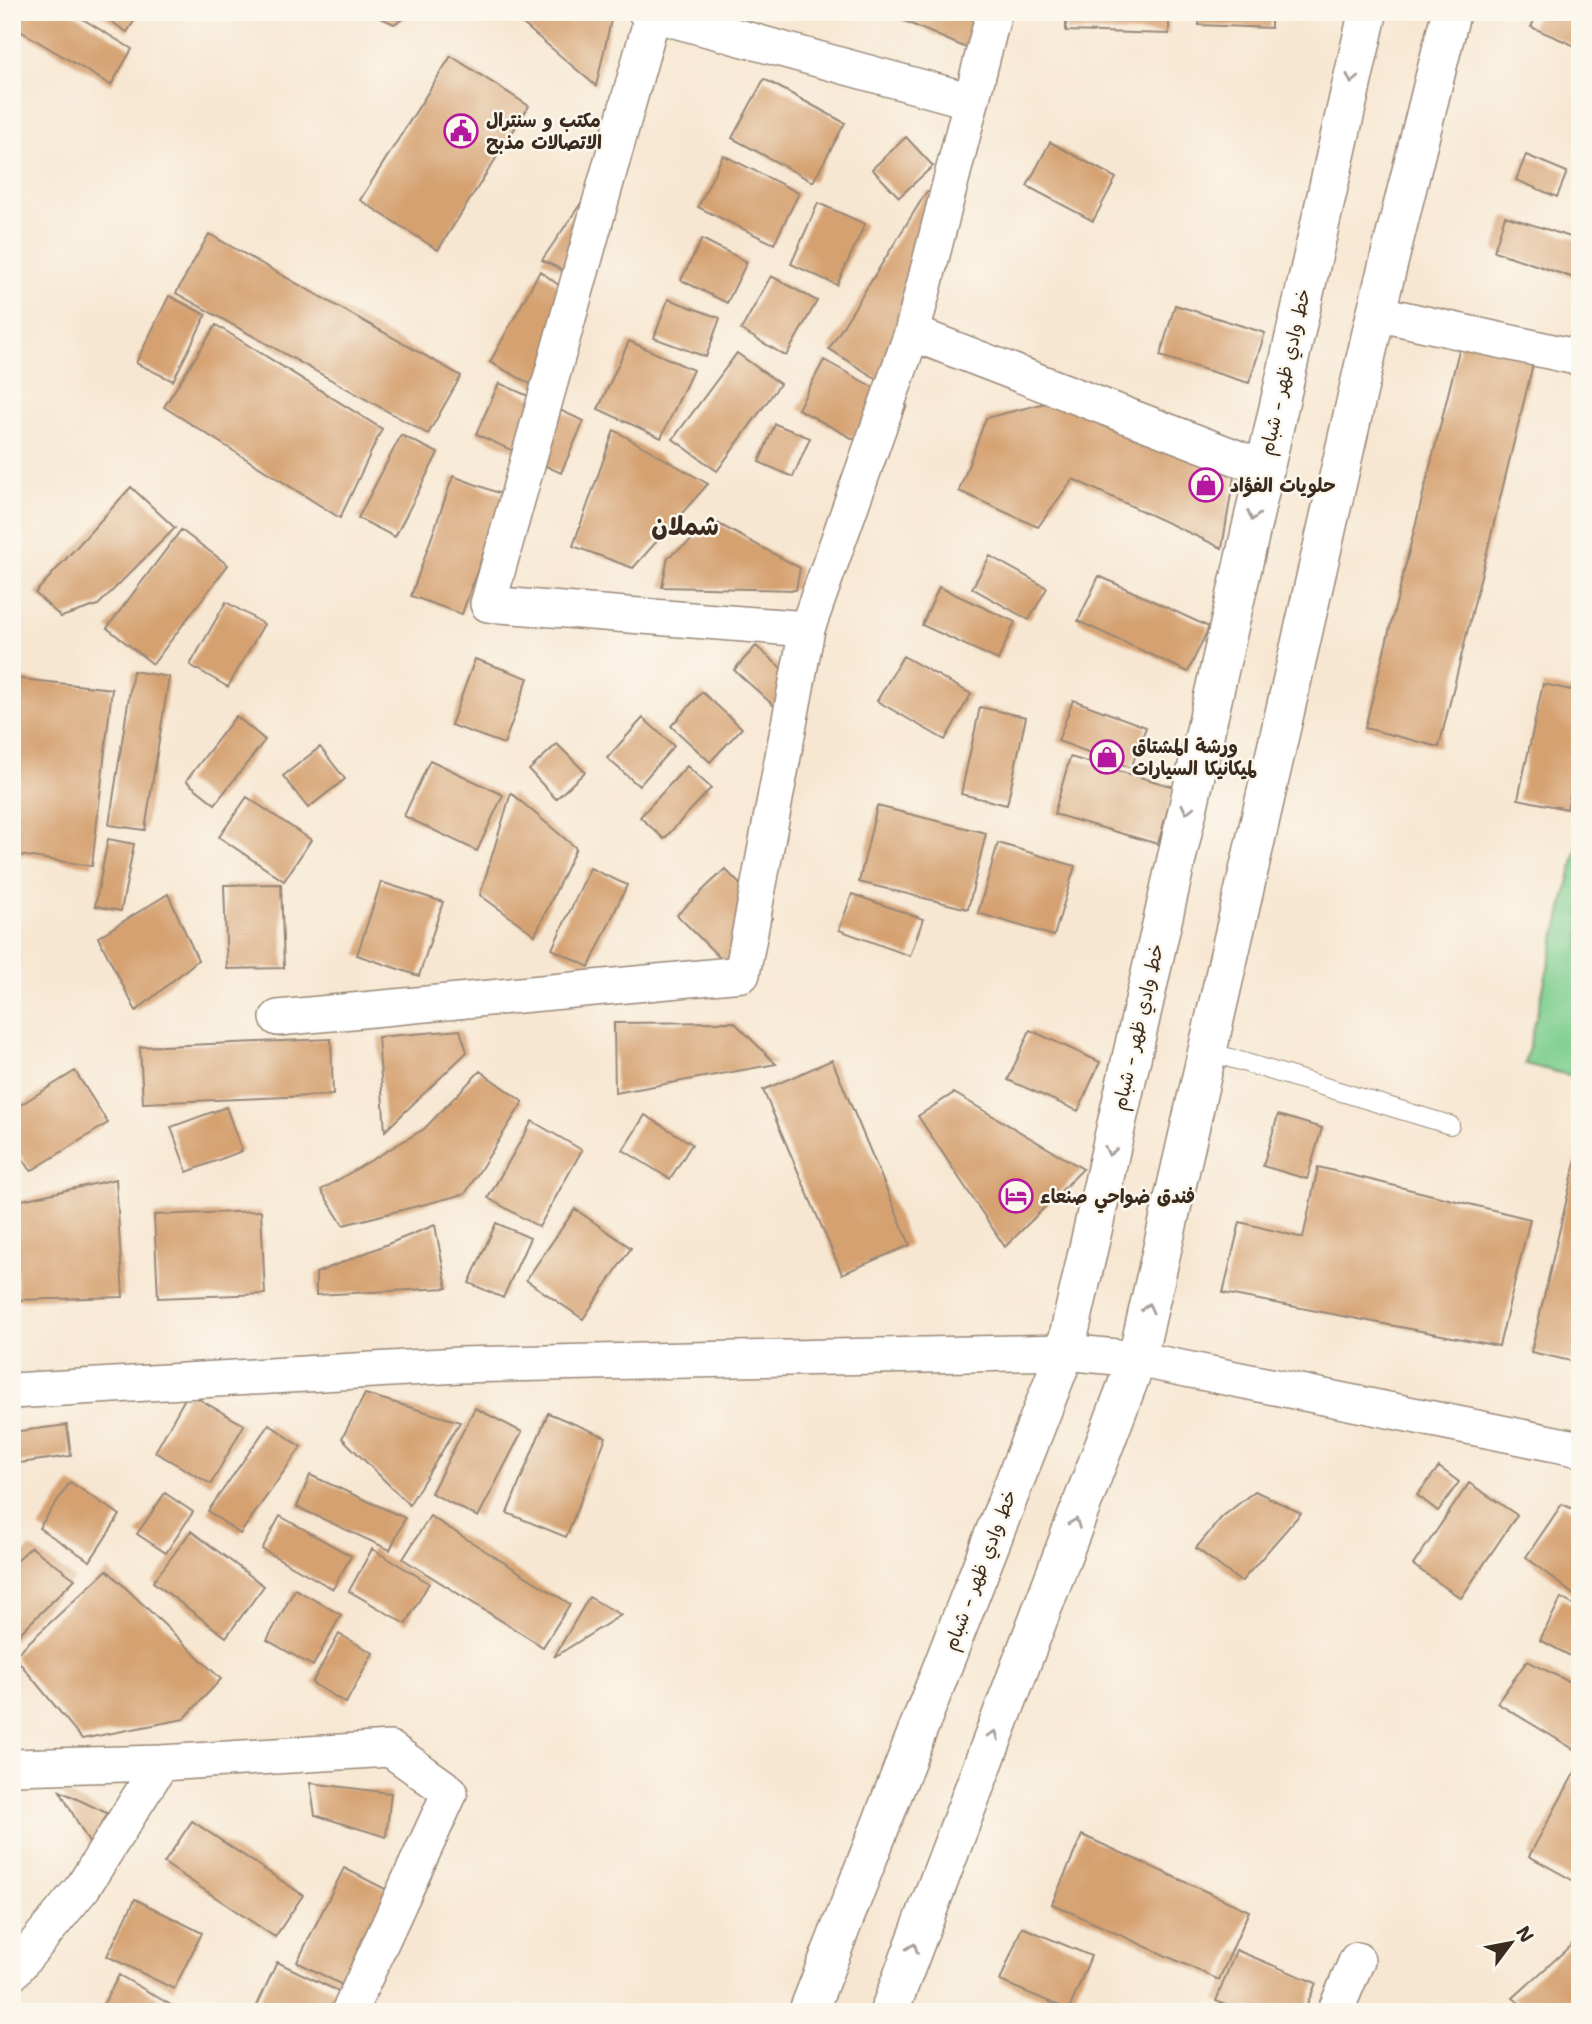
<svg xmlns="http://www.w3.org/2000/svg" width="1592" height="2024" font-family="'Shantell Sans','Playpen Sans Arabic',sans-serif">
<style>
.green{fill:#7ccd8e;stroke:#5c7c56;stroke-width:2}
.building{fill:#d5a171}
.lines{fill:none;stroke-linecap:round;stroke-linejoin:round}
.service-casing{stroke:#998878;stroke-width:20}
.minor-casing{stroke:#998878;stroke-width:38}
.primary-casing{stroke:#998878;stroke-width:41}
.service{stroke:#fff;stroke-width:18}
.minor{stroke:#fff;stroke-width:35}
.primary{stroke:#fff;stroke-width:38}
.oneway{stroke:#a79f9a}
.labels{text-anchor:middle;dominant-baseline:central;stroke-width:5;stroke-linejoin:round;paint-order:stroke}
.poi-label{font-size:19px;font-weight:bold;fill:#3b2a1e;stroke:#fbf7ec;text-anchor:start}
.street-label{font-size:19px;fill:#3b2a1e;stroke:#fbf7ec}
.district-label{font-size:26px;font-weight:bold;fill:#3b2a1e;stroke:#fbf7ec}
</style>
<rect width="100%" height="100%" fill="#fbf7ec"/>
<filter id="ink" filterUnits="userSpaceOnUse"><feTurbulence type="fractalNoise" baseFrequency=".0143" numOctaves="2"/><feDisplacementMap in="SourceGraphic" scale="14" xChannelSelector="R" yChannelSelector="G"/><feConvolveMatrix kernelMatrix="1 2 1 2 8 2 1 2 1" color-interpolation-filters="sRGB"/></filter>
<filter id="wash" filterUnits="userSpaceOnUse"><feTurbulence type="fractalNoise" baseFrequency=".00686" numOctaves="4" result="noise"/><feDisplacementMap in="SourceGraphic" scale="28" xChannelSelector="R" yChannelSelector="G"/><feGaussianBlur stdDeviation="1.57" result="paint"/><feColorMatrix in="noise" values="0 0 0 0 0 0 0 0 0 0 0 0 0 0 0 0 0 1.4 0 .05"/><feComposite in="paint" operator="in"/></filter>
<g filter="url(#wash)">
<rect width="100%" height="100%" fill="#f7e7d2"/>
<path class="green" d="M1580,834V1078L1525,1064Z"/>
<g id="blocks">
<path class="building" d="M12,12H71L132,49L111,85L12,26Z
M97,12H140L127,32Z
M368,12H417L394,24Z
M509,12H613L596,86Z
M897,12H990L973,51L895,17Z
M1066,12H1169V34L1066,31Z
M1200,12H1271V28L1199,25Z
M1538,12H1580V48L1531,27Z
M451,56L529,106L438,250L360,200Z
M764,79L845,123L813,182L732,138Z
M627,136L588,283L542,260Z
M906,137L933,166L899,197L872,169Z
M1050,142L1116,178L1093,221L1027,186Z
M723,155L799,193L774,244L698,207Z
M1526,155L1567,172L1557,197L1516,180Z
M927,191L952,214L904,396L829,349Z
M818,203L865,224L837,285L791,264Z
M1505,216L1580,240V280L1494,251Z
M209,234L461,376L428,434L176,293Z
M702,239L747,262L727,303L681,280Z
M540,271L585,305L552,396L490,362Z
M771,276L817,301L786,356L741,330Z
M169,296L206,315L173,381L136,363Z
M668,299L720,318L706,357L654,338Z
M1175,305L1265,333L1249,383L1160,356Z
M216,325L382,429L340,518L164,407Z
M1462,338L1535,356L1439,747L1365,728Z
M629,341L693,370L661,438L598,409Z
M737,353L780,384L717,471L673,439Z
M824,360L907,406L881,454L798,409Z
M499,383L584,421L561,473L476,434Z
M1069,397L1235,470L1222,548L1073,479L1038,527L959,491L986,418Z
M775,424L810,438L793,477L759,462Z
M614,430L708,484L633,568L573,546Z
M401,435L438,453L395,537L358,518Z
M453,476L504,495L462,614L411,596Z
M131,487L175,528L98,605L61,617L35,593Z
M717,523L800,568L796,590L662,587L668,557Z
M181,530L228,565L153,664L107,628Z
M990,556L1047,588L1029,620L972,588Z
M1099,576L1209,627L1188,672L1078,621Z
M939,587L1015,622L998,660L922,625Z
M226,602L264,624L228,687L190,665Z
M756,646L803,687L781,712L734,670Z
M903,656L971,694L945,740L877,701Z
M475,659L528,678L504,744L451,725Z
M133,671L169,677L145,830L109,825Z
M12,678L112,689L92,866L12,854Z
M1543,684L1580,692V747L1567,809L1518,799Z
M702,692L742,728L710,762L671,726Z
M1073,700L1146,727L1131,768L1058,741Z
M980,707L1026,717L1007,805L961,794Z
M236,716L265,740L215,804L186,781Z
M643,718L674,746L639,786L607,758Z
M557,744L585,772L556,799L529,770Z
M320,747L345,779L308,808L283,776Z
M1070,757L1174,787L1158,844L1054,814Z
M430,760L503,795L477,851L404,816Z
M687,766L711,788L664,839L640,817Z
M511,793L576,848L535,935L480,895Z
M247,797L311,840L284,881L219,837Z
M877,806L986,833L968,909L859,882Z
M108,839L134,844L121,911L95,906Z
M998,843L1075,866L1054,936L978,913Z
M590,868L627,885L589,967L552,949Z
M725,869L773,918L726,964L677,915Z
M381,882L443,902L419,976L357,955Z
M281,884L284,968L227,969L224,885Z
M168,894L198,960L136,1011L98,937Z
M852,894L923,919L910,956L839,930Z
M734,1022L776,1064L615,1093L614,1023Z
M460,1030L467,1052L385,1131L378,1037Z
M1030,1030L1100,1062L1078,1111L1008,1080Z
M331,1039L333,1095L143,1103L140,1047Z
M832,1060L910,1245L842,1274L763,1090Z
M75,1071L108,1123L31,1171L12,1142V1110Z
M480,1071L523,1102L465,1194L343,1225L321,1190L424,1129Z
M954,1093L1083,1169L1005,1247L918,1116Z
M226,1107L242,1151L187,1172L171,1127Z
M645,1115L692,1144L670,1179L623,1150Z
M1278,1115L1322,1128L1307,1179L1263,1166Z
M532,1121L582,1150L539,1227L488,1198Z
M1579,1147H1580V1363L1531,1352Z
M1318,1167L1530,1219L1499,1346L1223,1293L1240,1222L1303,1238Z
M116,1179L123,1297L18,1300L13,1202Z
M575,1209L631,1248L583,1319L526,1280Z
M261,1211L265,1294L158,1298L154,1215Z
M496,1223L530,1238L503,1298L469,1283Z
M435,1225L447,1288L316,1295V1273Z
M188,1393L244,1425L211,1484L155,1452Z
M365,1394L460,1422L409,1505L342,1438Z
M475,1408L522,1432L478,1517L431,1493Z
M548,1413L606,1437L566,1537L507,1513Z
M269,1424L301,1447L240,1534L208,1511Z
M67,1425L71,1456L12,1464V1432Z
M1439,1467L1459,1482L1438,1511L1417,1495Z
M310,1475L405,1518L390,1550L297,1507Z
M70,1482L120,1515L90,1561L39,1528Z
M1469,1483L1517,1515L1461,1598L1413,1565Z
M1255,1491L1301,1513L1241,1582L1196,1548L1222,1517Z
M165,1493L193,1512L166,1553L137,1534Z
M1562,1504L1580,1512V1600L1526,1557Z
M280,1516L351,1556L333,1589L262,1549Z
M430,1516L570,1604L543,1647L403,1559Z
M191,1531L264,1586L226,1637L153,1582Z
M31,1547L75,1579L12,1641V1565Z
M372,1549L429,1583L406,1624L349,1591Z
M107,1570L221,1679L184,1719L82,1739L14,1656Z
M295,1589L341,1615L313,1666L267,1640Z
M589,1597L621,1615L554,1657Z
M1561,1598L1580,1608V1661L1540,1640Z
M339,1634L373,1653L346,1703L312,1683Z
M1527,1661L1580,1687V1753L1497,1703Z
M1575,1772L1580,1774V1872L1574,1881L1529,1856Z
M310,1783L391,1793L386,1837L315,1815Z
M60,1791L128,1823L105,1871Z
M192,1821L303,1895L275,1937L164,1863Z
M1082,1835L1249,1911L1219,1980L1052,1904Z
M344,1868L393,1893L346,1987L297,1962Z
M135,1899L202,1933L174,1989L107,1956Z
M1022,1927L1091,1956L1069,2010L1000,1981Z
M1580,1937V2012H1531L1513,1998Z
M1236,1950L1316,1983L1304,2012H1242L1216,2001Z
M277,1962L340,1992L331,2012H254Z
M119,1975L183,2012H99Z"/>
</g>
</g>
<g filter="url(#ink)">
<use href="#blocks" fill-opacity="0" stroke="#998878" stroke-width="2"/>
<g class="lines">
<defs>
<path id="service" d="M1207,1051L1450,1125"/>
<path id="minor" d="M646,12L971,101
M994,12L912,333L1263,468
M653,14L488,604L807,629L912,333
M1376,313L1580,358
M278,1018L742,974L807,629
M12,1391L459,1365L1065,1352L1137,1359L1580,1449
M12,1767L161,1763
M12,1973L83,1887L161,1763L390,1749L450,1792L349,2012
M1335,2012L1357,1960"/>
<path id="primary" d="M808,2012L1065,1352L1368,12
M889,2012L1137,1359L1376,313L1451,12"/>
</defs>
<use href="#service" class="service-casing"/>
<use href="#minor" class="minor-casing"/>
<use href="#primary" class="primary-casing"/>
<use href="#service" class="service"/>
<use href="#minor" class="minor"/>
<use href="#primary" class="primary"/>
</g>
<defs><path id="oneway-chevron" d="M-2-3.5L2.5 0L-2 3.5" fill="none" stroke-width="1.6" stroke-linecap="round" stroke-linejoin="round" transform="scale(1.75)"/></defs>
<g class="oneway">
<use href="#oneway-chevron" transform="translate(1352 79) rotate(103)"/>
<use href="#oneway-chevron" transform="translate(1253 516) rotate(103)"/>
<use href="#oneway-chevron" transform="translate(1187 809) rotate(103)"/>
<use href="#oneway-chevron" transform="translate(1110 1151) rotate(103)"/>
<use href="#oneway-chevron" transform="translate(1148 1308) rotate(-77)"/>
<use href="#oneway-chevron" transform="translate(1075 1523) rotate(-69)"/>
<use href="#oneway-chevron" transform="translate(994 1735) rotate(-69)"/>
<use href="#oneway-chevron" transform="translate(913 1948) rotate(-69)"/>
</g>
</g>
<defs>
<symbol id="civic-ring" viewBox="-11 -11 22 22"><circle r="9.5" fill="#fbf7ec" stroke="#b5179e" stroke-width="1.5"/><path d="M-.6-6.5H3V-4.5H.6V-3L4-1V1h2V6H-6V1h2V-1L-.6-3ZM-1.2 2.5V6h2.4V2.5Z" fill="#b5179e"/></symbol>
<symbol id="shop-ring" viewBox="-11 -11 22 22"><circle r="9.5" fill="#fbf7ec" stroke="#b5179e" stroke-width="1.5"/><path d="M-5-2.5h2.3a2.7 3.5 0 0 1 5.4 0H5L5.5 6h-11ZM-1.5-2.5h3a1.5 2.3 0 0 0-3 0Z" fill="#b5179e"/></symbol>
<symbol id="hotel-ring" viewBox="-11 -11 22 22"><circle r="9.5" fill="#fbf7ec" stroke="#b5179e" stroke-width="1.5"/><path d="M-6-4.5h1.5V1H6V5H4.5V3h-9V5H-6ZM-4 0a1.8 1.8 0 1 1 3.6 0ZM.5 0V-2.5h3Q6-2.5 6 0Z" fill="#b5179e"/></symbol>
</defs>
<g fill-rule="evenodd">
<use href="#civic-ring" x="442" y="112" width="38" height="38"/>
<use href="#shop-ring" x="1187" y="466" width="38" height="38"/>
<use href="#shop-ring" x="1088" y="738" width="38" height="38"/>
<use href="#hotel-ring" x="997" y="1177" width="38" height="38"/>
</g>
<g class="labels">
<g class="poi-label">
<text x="486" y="120">مكتب و سنترال<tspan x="486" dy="22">الاتصالات مذبح</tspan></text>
<text x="1230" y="485">حلويات الفؤاد</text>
<text x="1132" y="746">ورشة المشتاق<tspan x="1132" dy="22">لميكانيكا السيارات</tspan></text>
<text x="1040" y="1196">فندق ضواحي صنعاء</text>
</g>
<g class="street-label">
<text transform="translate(1285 372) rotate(-77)">خط وادي ظهر - شبام</text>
<text transform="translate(1138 1027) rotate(-77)">خط وادي ظهر - شبام</text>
<text transform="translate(980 1570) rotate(-69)">خط وادي ظهر - شبام</text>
</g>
<g class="district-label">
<text x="685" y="525">شملان</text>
</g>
</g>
<rect width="1592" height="2024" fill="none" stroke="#fbf7ec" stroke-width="42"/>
<g transform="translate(1511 1943) rotate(58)" stroke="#fbf7ec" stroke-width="5" paint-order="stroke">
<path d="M0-5L12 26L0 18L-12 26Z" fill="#3b2a1e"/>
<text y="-10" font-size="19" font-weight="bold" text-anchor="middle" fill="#3b2a1e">N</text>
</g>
</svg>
